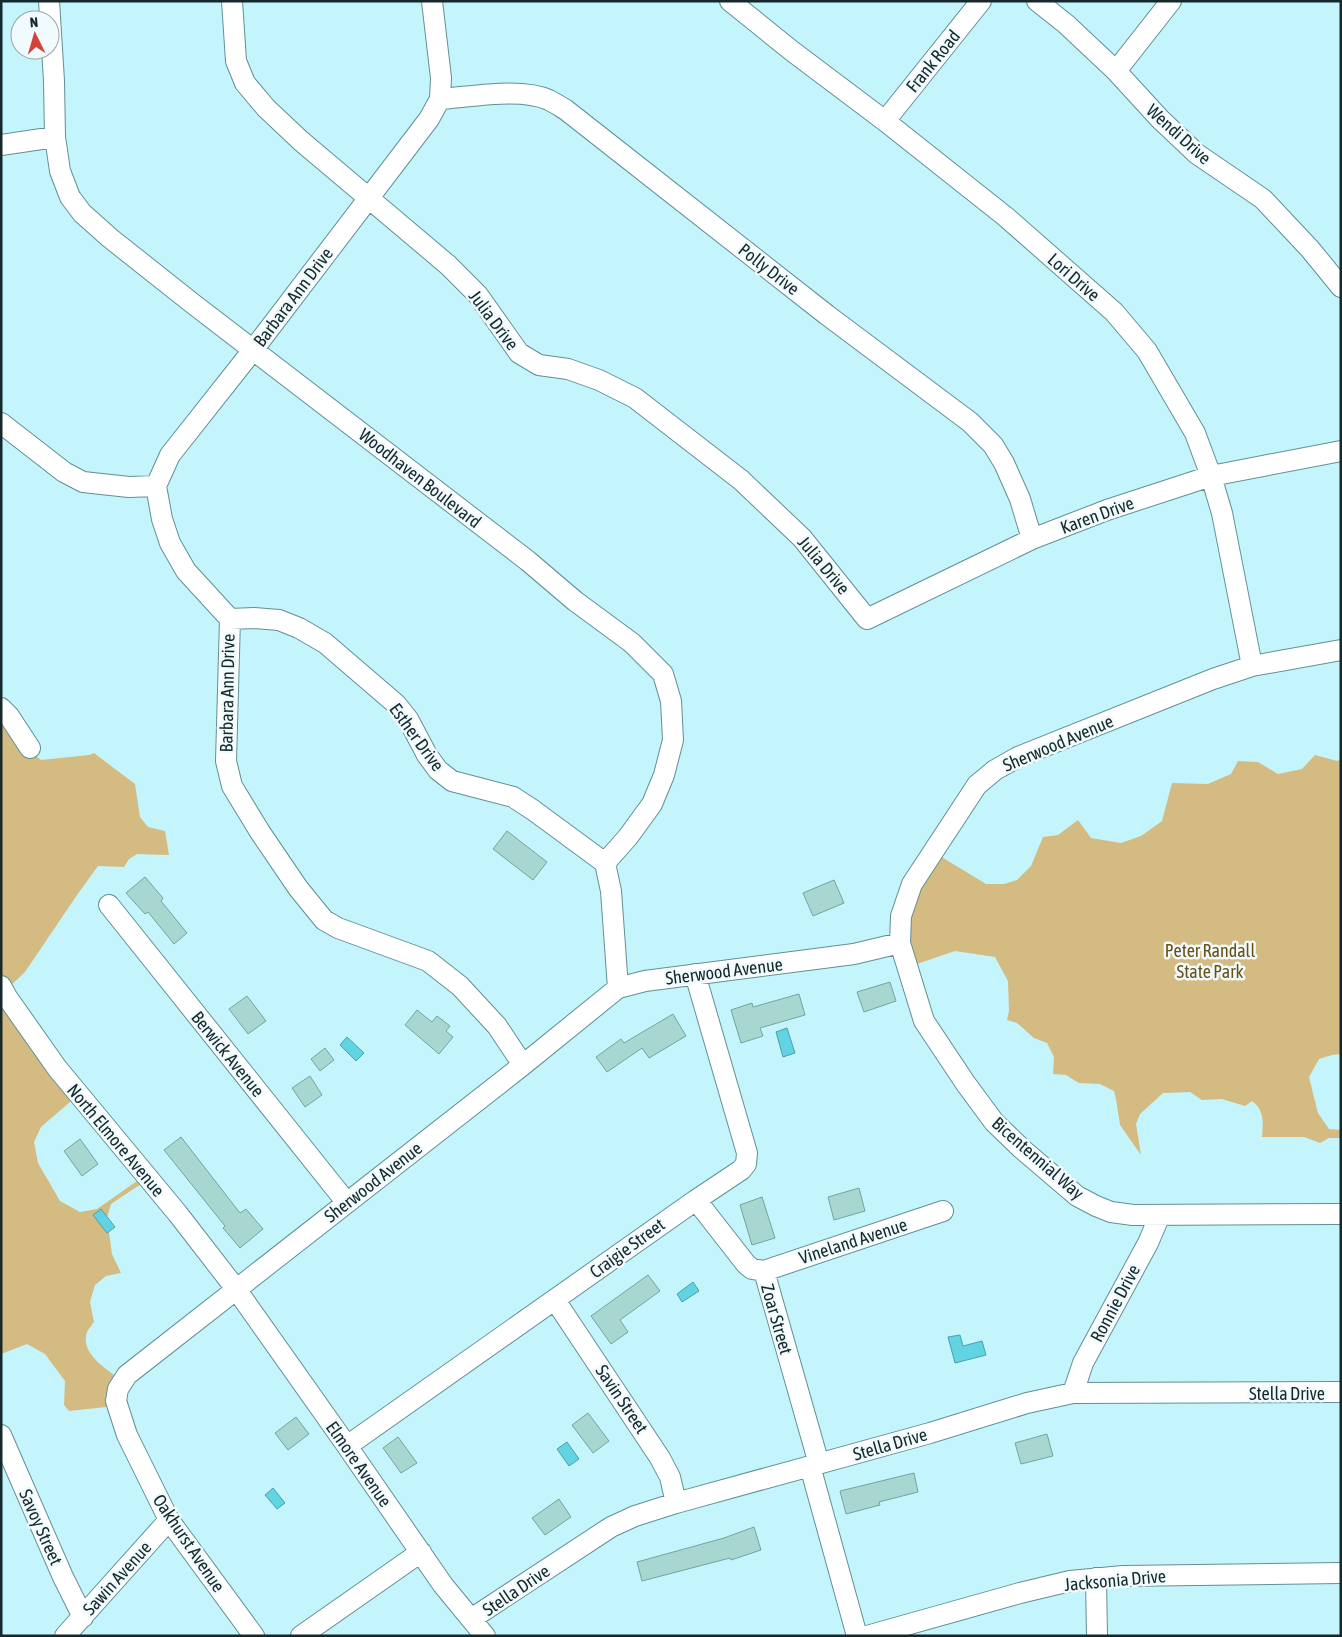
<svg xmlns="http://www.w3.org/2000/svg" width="1342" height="1637" font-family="'Asap Condensed',sans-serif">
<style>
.green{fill:#d4bb81}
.water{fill:#61d3e3;stroke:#4aa0ac}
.building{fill:#a8d7d2;stroke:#75a39d}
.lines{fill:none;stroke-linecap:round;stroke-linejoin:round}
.minor-casing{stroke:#618f95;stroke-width:22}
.minor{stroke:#fff;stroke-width:20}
.labels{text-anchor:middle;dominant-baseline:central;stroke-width:5;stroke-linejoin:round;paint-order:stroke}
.street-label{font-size:18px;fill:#15282b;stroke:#f1fafc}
.park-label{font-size:18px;fill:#675014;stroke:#f1fafc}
</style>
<rect width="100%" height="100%" fill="#c5f5fc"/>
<path class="green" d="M1,714L24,746L41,760L89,755L94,753L135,784L140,817L148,827L165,831L169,855L137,854L129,859L124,867L98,866L77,895L25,972L5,991L77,1096L41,1127L34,1142L38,1163L60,1201L80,1212L97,1209L144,1176L147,1180L111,1204L107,1218L112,1254L121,1273L106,1276L95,1285L90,1302L94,1322C92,1325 89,1328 87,1332C79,1355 111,1372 126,1383L116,1406L69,1411L64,1405L65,1381L45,1354L27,1344L1,1354Z
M1315,755L1337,761L1341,759V1054L1332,1055L1319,1059L1309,1077L1318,1113L1329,1129L1341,1130V1138H1329L1320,1143L1304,1137H1262C1263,1123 1265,1111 1252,1101L1245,1106L1222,1099L1202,1100L1190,1092L1163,1093L1140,1114L1136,1124L1141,1155L1120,1125L1116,1099L1114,1091L1100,1084L1079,1083L1066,1075L1053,1074L1054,1057L1047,1043L1034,1038L1017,1023L1007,1020L1009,1011L1008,981L995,957L955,951L908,967L902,921L921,881L940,856L986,884H1004L1017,880L1031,866L1043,837L1058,835L1078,820L1091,838L1121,843L1141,836L1162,821L1172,783L1208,784L1231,774L1238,761L1258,762L1278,774L1302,769Z"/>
<path class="water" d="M787,1028L795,1053L783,1057L776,1032Z
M347,1037L364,1053L356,1061L340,1045Z
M101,1209L115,1227L107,1233L93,1215Z
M693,1282L699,1291L682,1302L677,1294Z
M960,1335L963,1346L982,1341L986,1355L955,1363L948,1337Z
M567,1442L579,1459L569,1466L557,1449Z
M273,1488L285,1503L277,1509L265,1495Z"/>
<path class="building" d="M507,831L547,862L533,880L493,849Z
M145,877L163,898L161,901L187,933L174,944L148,912L145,914L126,893Z
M834,880L844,903L813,916L803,893Z
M890,982L896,1001L864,1012L857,992Z
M799,994L805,1015L760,1028L763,1036L741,1043L731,1010L752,1003L753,1007Z
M247,996L266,1021L248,1034L229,1009Z
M417,1010L432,1022L437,1016L450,1026L446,1031L453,1037L439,1054L405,1025Z
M673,1014L686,1036L649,1058L642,1048L607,1072L596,1057L621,1039L624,1043Z
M325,1048L334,1060L320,1071L311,1059Z
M310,1076L322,1095L305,1107L292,1088Z
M181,1137L240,1213L246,1209L263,1229L240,1248L223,1228L225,1226L164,1150Z
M80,1139L98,1164L82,1176L64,1151Z
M859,1188L865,1211L834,1220L828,1197Z
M762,1197L775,1238L752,1245L740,1205Z
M648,1275L660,1291L620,1320L628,1332L611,1344L591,1316Z
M588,1413L609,1441L593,1453L572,1425Z
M296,1417L309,1434L288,1450L275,1433Z
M1047,1434L1053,1456L1021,1464L1015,1443Z
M398,1437L417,1463L401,1473L383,1448Z
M914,1473L918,1492L879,1502L880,1505L846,1514L840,1491Z
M559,1499L571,1517L545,1535L532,1518Z
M754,1527L761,1550L731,1560L730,1558L642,1581L637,1562L724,1538Z"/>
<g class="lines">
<defs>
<path id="minor" d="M49,1L54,81L55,137L60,171L70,197L82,213L110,238L192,303L528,561L575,601L632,643L663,674L671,701L673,740L664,775L652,804L628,837L605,863
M232,1L236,61L245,83L266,108L301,141L448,265L478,295L519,353L539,365L568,369L599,380L635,398L741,480L802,538L867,619L1032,539L1107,510L1211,476L1341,451
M432,1L441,78L440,99L429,119L253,350L170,455L156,486L162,519L170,543L186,571L230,619L226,761L232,786L260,832L298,888L324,920L338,928L428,961L460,986L497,1026L523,1065
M730,1L792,51L885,121L1006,217L1114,312L1147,351L1195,433L1211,476L1222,513L1252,666
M1037,1L1066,24L1116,71L1160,119L1197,154L1263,199L1310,249L1341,287
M1116,71L1171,1
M440,99C471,97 521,87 549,100C555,103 561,107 566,110L827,315L970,422L993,445L1004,463L1020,499L1032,539
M885,121L981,1
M1,145L55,137
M1,423L64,472L83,482L129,487L156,486
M230,619L254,618L279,620L299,628L325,643L396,704L408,719L427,755L438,770L452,781L513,797L533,810L605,863
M1341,650L1252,666L1213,679L1018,757L995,770L977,785L912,884L901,916L900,943L924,1021L966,1084L994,1122L1022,1149L1077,1196L1096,1206L1111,1212L1133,1215L1341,1214
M1,708L9,716L30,748
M605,863L611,891L618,988
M109,905L347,1203
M1,986L7,997L57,1068L178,1214L236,1289L347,1446L443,1585L485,1636
M696,1200L746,1264L752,1269L764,1271L943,1211
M764,1271L819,1464
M555,1300L660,1458L670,1477L676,1503
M1073,1393L1083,1363L1148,1243L1160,1215
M1,1435L63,1577L83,1617
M347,1446L696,1200L741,1170L746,1164L747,1153L695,974
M810,1466L857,1636
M1096,1578L1097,1636
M471,1619L611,1527L635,1516L676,1503L930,1433L1027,1403L1073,1393L1341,1392
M65,1636L169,1520
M254,1636L169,1520L127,1435L116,1401L118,1389L127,1375L523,1065L618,988L645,981L854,954L900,943
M301,1636L421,1552
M867,1636L1020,1593L1070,1581L1123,1576L1341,1573"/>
</defs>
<use href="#minor" class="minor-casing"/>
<use href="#minor" class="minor"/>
</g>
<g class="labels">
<g class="street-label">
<text transform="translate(933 61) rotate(-51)">Frank Road</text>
<text transform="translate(1179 134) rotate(42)">Wendi Drive</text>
<text transform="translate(769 269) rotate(38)">Polly Drive</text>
<text transform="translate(1074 277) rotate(41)">Lori Drive</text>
<text transform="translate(293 297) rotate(-53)">Barbara Ann Drive</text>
<text transform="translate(494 320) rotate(53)">Julia Drive</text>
<text transform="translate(420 478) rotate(38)">Woodhaven Boulevard</text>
<text transform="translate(1097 515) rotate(-20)">Karen Drive</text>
<text transform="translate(824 565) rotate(50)">Julia Drive</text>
<text transform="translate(227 693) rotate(-89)">Barbara Ann Drive</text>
<text transform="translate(417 737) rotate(54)">Esther Drive</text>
<text transform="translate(1058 743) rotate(-23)">Sherwood Avenue</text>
<text transform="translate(724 971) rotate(-7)">Sherwood Avenue</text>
<text transform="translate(228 1054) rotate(51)">Berwick Avenue</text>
<text transform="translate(116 1140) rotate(50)">North Elmore Avenue</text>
<text transform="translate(1038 1158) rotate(41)">Bicentennial Way</text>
<text transform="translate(373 1182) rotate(-38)">Sherwood Avenue</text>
<text transform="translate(853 1241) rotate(-18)">Vineland Avenue</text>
<text transform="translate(627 1248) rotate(-36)">Craigie Street</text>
<text transform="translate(1115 1303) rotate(-62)">Ronnie Drive</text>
<text transform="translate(777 1319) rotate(74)">Zoar Street</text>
<text x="1287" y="1393">Stella Drive</text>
<text transform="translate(622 1399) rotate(56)">Savin Street</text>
<text transform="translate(890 1444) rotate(-16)">Stella Drive</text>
<text transform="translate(359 1464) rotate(55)">Elmore Avenue</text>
<text transform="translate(41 1527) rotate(66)">Savoy Street</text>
<text transform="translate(189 1543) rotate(56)">Oakhurst Avenue</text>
<text transform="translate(117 1578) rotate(-48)">Sawin Avenue</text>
<text transform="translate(1115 1580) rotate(-5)">Jacksonia Drive</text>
<text transform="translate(516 1590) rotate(-34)">Stella Drive</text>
</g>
<g class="park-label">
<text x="1210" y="950">Peter Randall<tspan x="1210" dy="21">State Park</tspan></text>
</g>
</g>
<rect width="1342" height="1637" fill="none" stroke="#15282b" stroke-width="5"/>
<g transform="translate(35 35) rotate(355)"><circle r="24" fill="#f1fafc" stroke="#99a6a8"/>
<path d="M0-4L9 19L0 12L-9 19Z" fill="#d1433b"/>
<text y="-8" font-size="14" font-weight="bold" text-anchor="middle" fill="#15282b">N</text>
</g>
</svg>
